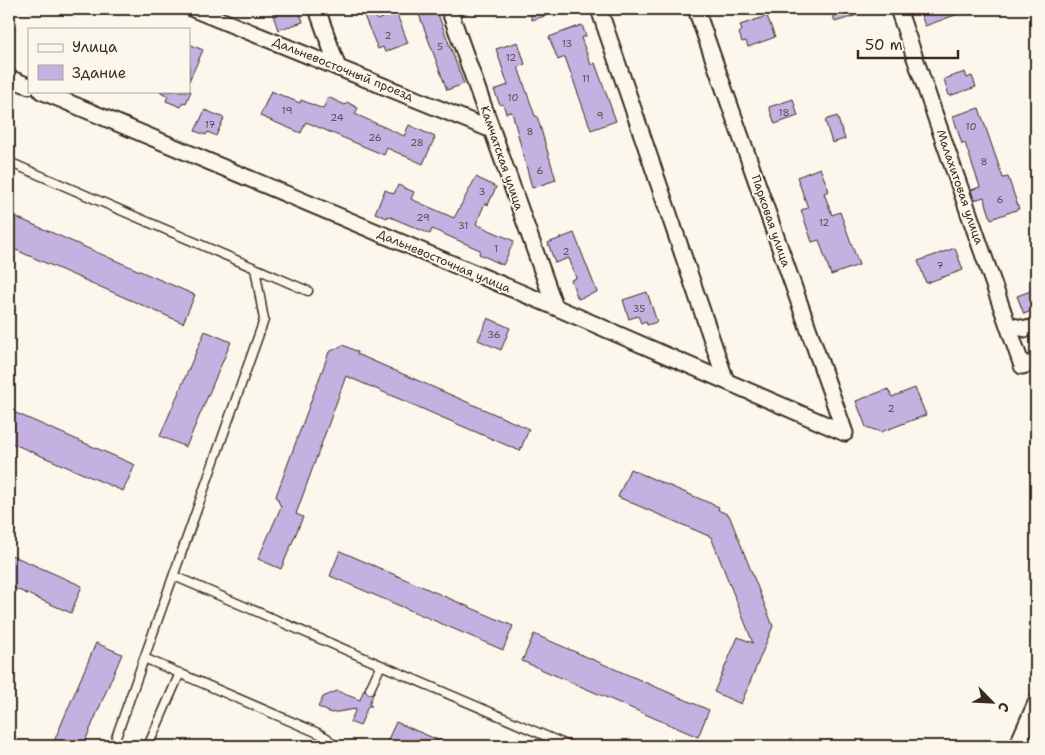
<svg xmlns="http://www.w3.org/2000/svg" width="1045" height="755" font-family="'Shantell Sans',sans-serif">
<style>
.building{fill:#c4b1e1;stroke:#3b2a1e}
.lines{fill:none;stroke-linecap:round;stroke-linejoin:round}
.lane-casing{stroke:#3b2a1e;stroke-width:11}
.street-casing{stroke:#3b2a1e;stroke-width:19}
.lane{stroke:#fbf7ec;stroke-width:8}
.street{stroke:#fbf7ec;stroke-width:15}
.labels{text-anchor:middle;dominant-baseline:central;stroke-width:4;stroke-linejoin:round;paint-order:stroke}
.number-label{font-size:10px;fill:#5d4c4f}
.street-label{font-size:12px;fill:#3b2a1e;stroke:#fbf7ec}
</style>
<rect width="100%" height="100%" fill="#fbf7ec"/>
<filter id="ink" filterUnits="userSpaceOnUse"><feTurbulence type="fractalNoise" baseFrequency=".02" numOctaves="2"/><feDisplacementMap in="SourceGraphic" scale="10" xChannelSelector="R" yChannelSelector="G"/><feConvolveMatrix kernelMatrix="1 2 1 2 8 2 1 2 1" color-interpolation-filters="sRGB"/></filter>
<g filter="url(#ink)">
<path class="building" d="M271,9H299L303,22L278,30Z
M361,9H373L377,20L396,12L408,43L385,52L383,47L378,49Z
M417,9H436L464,84L447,90Z
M528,9H561V11L532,20Z
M831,9H869L870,11L835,22Z
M919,9H969V10L925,26Z
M767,16L775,37L748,47L746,41L742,42L739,33L742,31L740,25Z
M582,25L586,36L581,38L591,65L595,63L616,121L591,130L565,57L558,60L549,37Z
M518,42L525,64L518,67L535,116H537L556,180L532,188L512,112L506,113L503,104L500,105L494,90L508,85L496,49Z
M189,44L203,50L189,81Z
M965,72L967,78L972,76L976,87L949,96L944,79Z
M159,91H191L186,103L183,102L181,107L166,101L168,96Z
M271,91L300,103L301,100L323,109L328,97L345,105L347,102L358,108L355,114L404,136L409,125L435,137L423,164L387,148L384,155L306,122L301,133L260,116Z
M793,99L798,116L775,124L769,107Z
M979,108L1003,178L1008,177L1019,209L991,219L984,197L974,200L971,190L980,187L965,143L962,144L953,116Z
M205,110L224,118L216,136L208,132L206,135L195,131Z
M837,116L845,139L832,143L825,120Z
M820,168L829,191L824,193L832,215L840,212L859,265L831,275L819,240L812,242L801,210L808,208L797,177Z
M476,177L496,187L488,205L485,203L476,224L514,241L503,265L479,254L480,250L432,229L430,234L388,216L387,218L375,213L385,190L394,194L398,185L414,192L411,199L454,218Z
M9,214L195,295L183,323L9,247Z
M574,233L597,292L578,299L571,280L576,278L569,258L555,263L548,243Z
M955,248L963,270L926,283L918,261Z
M1036,289V309L1024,314L1017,296Z
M647,292L657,322L647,325L646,321L641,323L638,316L629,319L623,300Z
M488,318L510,328L501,350L478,340Z
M205,331L231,342L186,447L160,436Z
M343,345L358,352L357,354L529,429L520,451L346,376L296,514L303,517L281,569L258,559L281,507L276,496L329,352Z
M915,388L926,415L881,432L866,427L856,401L888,389L892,397Z
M9,410L135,465L123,491L9,442Z
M630,469L719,507L718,510L729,515L773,626L741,704L714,692L738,637L753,643L711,537L618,497Z
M340,551L513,626L503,650L330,576Z
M9,554L82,586L71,613L9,586Z
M534,634L709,710L698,737L522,661Z
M96,643L122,654L83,746H52Z
M364,689L368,694L374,692L369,704L372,706H368L360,726L350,722L356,709L331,713L318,707L323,697L337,691L360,700Z
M396,722L452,746H385Z"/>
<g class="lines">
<defs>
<path id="lane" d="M9,162L308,291
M174,576L569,746
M144,658L318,733L327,738L334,746
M370,689L381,665
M113,746L264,320L255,268
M148,746L180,673"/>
<path id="street" d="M193,9L492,130
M317,9L338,68
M449,9L555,307
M599,9L726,381
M696,9L845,433
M898,9L1022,366L1036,362
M9,78L29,86
M41,91L555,307L845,433
M1008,325L1026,329L1036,327
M1017,746L1036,703"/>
</defs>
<use href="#lane" class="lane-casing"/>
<use href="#street" class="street-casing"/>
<use href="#lane" class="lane"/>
<use href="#street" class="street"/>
</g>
</g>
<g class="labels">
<g class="number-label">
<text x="388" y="35">2</text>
<text x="567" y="43">13</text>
<text x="440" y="46">5</text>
<text x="511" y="57">12</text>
<text x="586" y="78">11</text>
<text x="513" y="97">10</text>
<text x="287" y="110">19</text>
<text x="784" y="112">18</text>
<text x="600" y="115">9</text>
<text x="337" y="117">24</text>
<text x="210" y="124">17</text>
<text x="971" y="126">10</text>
<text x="530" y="131">8</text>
<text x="375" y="137">26</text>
<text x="417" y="142">28</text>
<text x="984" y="161">8</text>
<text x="540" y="170">6</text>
<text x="482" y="191">3</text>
<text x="1000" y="199">6</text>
<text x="423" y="217">29</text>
<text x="824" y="222">12</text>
<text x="463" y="225">31</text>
<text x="496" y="248">1</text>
<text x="566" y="251">2</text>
<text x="940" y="265">7</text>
<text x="639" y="308">35</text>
<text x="494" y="334">36</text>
<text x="891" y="408">2</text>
</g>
<g class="street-label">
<text transform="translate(343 69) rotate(22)">Дальневосточный проезд</text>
<text transform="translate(502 158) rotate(71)">Камчатская улица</text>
<text transform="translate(960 187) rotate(71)">Малахитовая улица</text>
<text transform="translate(771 221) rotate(71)">Парковая улица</text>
<text transform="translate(444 261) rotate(23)">Дальневосточная улица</text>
</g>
</g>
<rect width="1045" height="755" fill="none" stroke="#fbf7ec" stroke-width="30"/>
<rect x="15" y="15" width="1015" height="725" fill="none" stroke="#3b2a1e" stroke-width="2" filter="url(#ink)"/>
<rect x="28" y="28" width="162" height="65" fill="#fbf7ec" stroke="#aea59a"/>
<rect x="38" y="44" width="25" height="8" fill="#fbf7ec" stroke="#aea59a"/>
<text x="72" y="52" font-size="15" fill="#3b2a1e">Улица</text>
<rect x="38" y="65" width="25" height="15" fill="#c4b1e1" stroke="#aea59a"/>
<text x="72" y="78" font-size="15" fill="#3b2a1e">Здание</text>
<g transform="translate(992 702) rotate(114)" stroke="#fbf7ec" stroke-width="4" paint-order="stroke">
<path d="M0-4L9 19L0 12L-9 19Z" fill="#3b2a1e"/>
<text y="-8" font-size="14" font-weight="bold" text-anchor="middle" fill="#3b2a1e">С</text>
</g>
<path d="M858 50v8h100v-8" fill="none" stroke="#3b2a1e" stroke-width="2.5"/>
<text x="865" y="50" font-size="15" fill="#3b2a1e" stroke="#fbf7ec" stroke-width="4" paint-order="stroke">50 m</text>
</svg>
